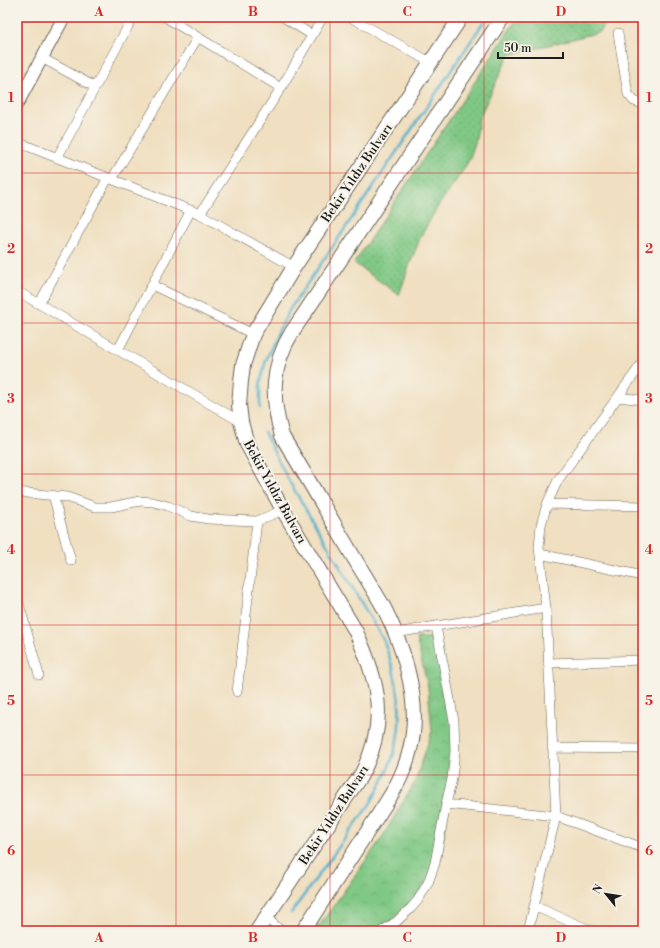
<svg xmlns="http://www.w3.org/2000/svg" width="660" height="948" font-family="'Libre Bodoni',serif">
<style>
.grass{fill:url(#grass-dots);stroke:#4e7250}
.park{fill:url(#park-crowns);stroke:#4e7250}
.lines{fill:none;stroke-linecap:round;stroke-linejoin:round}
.stream{stroke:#4cafcb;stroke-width:2.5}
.street-casing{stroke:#666055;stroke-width:10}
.secondary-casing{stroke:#666055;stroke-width:14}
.primary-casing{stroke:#666055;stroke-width:16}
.street{stroke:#fff;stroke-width:9}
.secondary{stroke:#fff;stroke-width:12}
.primary{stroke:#fff;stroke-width:14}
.grid{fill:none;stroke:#d62828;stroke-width:1;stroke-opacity:0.55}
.labels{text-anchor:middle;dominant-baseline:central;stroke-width:4;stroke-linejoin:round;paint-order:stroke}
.street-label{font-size:13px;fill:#1c1c1c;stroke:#f7f3e8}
.neatline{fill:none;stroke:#d62828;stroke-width:1.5}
.grid-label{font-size:13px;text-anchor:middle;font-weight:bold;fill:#d62828}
</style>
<defs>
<pattern id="grass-dots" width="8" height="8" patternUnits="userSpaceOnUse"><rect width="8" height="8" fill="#80c885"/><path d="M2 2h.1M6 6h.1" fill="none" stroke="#6eab72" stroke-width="1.8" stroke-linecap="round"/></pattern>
<pattern id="park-crowns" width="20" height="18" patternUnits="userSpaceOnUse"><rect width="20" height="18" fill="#80c885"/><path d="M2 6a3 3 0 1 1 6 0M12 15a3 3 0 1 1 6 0" fill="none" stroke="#6eab72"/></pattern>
</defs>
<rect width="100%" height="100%" fill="#f7f3e8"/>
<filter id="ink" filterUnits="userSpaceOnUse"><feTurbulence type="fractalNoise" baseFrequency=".025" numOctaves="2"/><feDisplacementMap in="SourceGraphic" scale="8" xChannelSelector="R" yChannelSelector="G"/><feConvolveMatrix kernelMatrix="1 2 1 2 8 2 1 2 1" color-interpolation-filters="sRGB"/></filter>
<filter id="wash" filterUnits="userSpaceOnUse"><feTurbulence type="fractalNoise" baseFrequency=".012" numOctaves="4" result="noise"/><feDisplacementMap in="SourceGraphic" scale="16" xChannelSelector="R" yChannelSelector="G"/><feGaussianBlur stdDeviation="0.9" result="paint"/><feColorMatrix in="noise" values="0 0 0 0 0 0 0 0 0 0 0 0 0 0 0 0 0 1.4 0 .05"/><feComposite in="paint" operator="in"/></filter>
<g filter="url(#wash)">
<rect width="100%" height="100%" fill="#f0dfc0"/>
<path class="grass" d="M518,17H606L600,32L509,55L479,118L476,140L469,160L464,169L438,206L421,236L409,266L399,295L354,263Z"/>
<path class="park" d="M416,638H434L456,738L441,857L414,901L386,925L370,931H318L317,929L381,839L415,782L432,731L428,687Z"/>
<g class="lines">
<path class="stream" d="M260,408V384L266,360L278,332L290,309L342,233L487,17
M264,432L289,481L383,639C395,670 404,706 397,740C393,763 381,784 370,804L291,913"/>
</g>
</g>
<g filter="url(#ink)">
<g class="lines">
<defs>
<path id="street" d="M165,17L281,88
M283,17L312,35
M350,17L430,62
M618,33L628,94L634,101L643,104
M42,58L95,87
M17,142L200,214L294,267
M57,158L133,17
M112,179L198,37
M200,214L281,88L323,17
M152,285L253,334
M17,291L241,422
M39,304L108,178
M118,350L191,210
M618,397L643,400
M17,492L67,497L95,507H111L140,501L153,502L168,506L191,516L208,519L257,521L283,510
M53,495L71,561
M547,504L643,506
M540,554L643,576
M17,597L39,675
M396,633L436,626L546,608
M548,663L643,660
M237,692L257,521
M552,748L643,749
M446,804L556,816L643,848
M534,906L592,931
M266,917L281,931
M382,931L396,922L411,908L418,900L428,883L435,863L446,804L452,779L455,751L454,721L436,626
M528,931L556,816L546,608L539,547L541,525L547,504L558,480L643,362"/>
<path id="secondary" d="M17,104L64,17"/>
<path id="primary" d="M257,931L361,775C389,723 379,681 355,630L283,510L247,444L241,422L239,405L241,381L243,365L253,334L294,267L461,17
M303,931L386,803C400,782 410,758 413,733C418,693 402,643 384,608C373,588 361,570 350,551C327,512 305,474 282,436C271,398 271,366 292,332L503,17"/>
</defs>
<use href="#street" class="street-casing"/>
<use href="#secondary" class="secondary-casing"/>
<use href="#primary" class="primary-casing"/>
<use href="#street" class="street"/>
<use href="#secondary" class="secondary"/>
<use href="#primary" class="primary"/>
</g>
</g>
<path class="grid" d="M176,17V931M330,17V931M484,17V931M17,173H643M17,323H643M17,474H643M17,625H643M17,775H643"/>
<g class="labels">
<g class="street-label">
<text transform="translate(357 173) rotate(-56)">Bekir Yıldız Bulvarı</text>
<text transform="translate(275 492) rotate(61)">Bekir Yıldız Bulvarı</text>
<text transform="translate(334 815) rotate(-57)">Bekir Yıldız Bulvarı</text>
</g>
</g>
<rect width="660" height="948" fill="none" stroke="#f7f3e8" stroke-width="44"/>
<g transform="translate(606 894) rotate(300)" stroke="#f7f3e8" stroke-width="3" paint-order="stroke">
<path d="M0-3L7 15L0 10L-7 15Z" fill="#1c1c1c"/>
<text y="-6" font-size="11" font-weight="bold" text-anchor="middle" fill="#1c1c1c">N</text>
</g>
<path d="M498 52v6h65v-6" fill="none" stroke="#1c1c1c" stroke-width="2"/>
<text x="504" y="52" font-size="12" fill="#1c1c1c" stroke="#f7f3e8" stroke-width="3" paint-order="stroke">50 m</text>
<rect x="22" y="22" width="616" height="904" class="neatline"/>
<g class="grid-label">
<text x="99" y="16">A</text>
<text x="253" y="16">B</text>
<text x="407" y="16">C</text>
<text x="561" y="16">D</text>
<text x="11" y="102">1</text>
<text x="649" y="102">1</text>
<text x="11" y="253">2</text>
<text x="649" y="253">2</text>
<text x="11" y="403">3</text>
<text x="649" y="403">3</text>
<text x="11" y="554">4</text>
<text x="649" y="554">4</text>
<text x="11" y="705">5</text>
<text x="649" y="705">5</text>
<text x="11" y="855">6</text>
<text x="649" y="855">6</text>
<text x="99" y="942">A</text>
<text x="253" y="942">B</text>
<text x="407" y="942">C</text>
<text x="561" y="942">D</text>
</g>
</svg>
